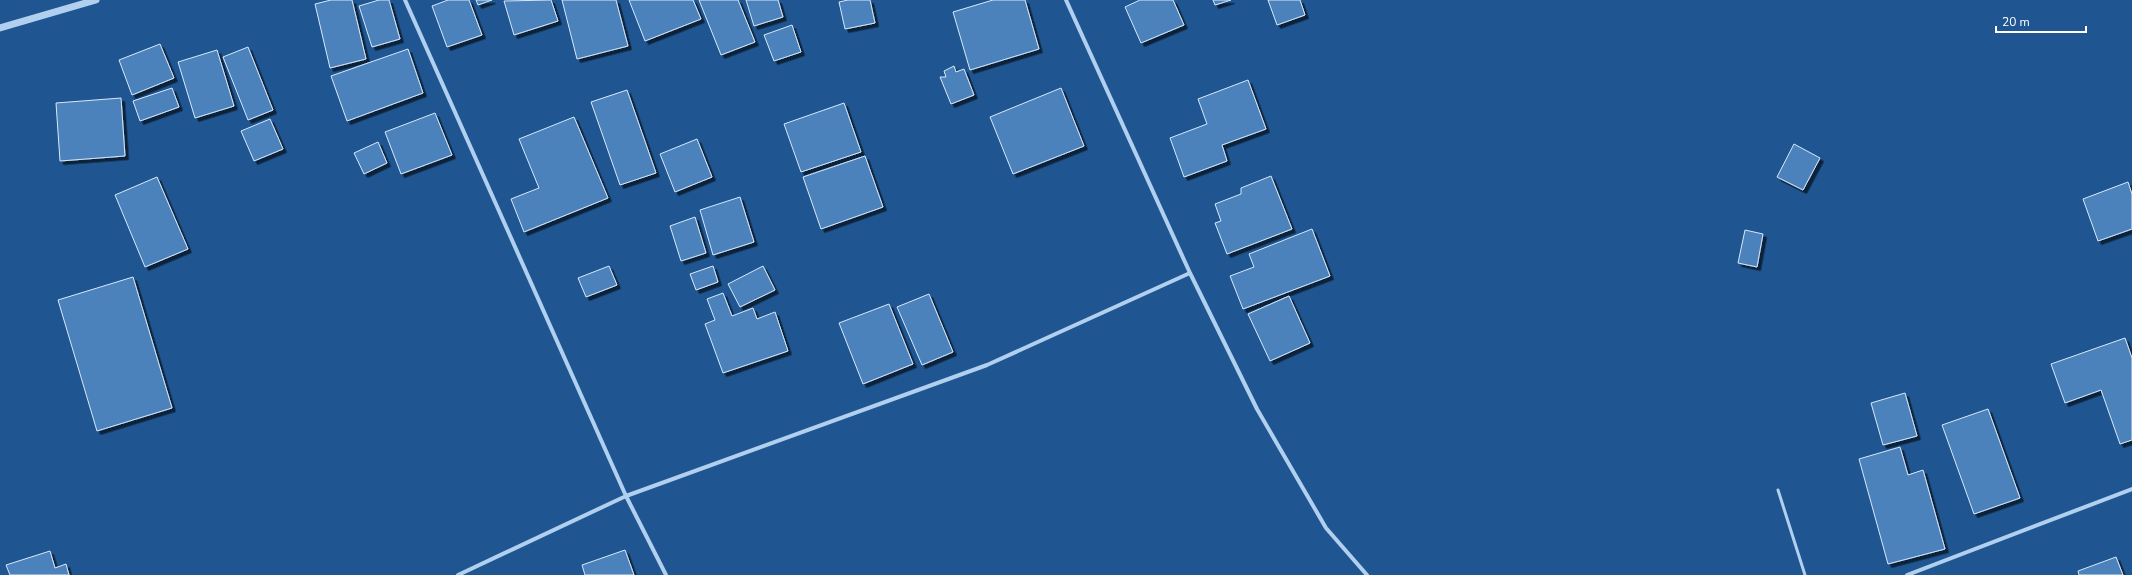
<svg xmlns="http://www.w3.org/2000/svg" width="2132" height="575" font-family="'Nunito Sans',sans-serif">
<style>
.building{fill:#4c82bb;stroke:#d7e8fa;filter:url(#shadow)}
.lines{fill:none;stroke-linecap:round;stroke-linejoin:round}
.service{stroke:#b1cfee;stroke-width:3}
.minor{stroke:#b1cfee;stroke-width:4}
.tertiary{stroke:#b1cfee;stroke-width:7}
</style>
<defs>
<filter id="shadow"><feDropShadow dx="3.5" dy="3.5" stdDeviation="0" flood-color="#0009"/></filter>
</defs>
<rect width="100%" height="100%" fill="#1f5692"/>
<path class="building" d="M331,0H352L366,59L330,68L315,4Z
M379,0H389L400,39L372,47L359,6Z
M448,0H469L482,35L447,47L432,6Z
M476,0H492L478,5Z
M551,0L558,21L514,35L504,1Z
M562,0H616L628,46L577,59Z
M629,0H693L701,19L645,41Z
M699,0H738L755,42L721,55Z
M746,0H778L783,17L754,26Z
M848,0H870L875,23L845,29L839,2Z
M993,0H1025L1039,49L970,70L953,12Z
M1140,0H1173L1184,25L1141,43L1125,7Z
M1213,0H1231L1215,5Z
M1268,0H1300L1305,15L1277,25Z
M792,25L801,52L774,61L764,35Z
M160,44L174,78L132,95L119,60Z
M248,47L273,110L248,120L223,57Z
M408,49L423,93L347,121L331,76Z
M217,50L234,106L195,118L178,62Z
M954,66L956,72L964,69L974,95L951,104L940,77H946L944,71Z
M1248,80L1266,129L1222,145L1227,161L1184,177L1170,138L1207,124L1198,99Z
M172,88L179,107L140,121L133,101Z
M1061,88L1084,146L1013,174L990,117Z
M627,90L656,173L620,185L591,102Z
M121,98L125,156L60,161L56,103Z
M844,103L861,152L801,172L784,124Z
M435,113L452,155L401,174L385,132Z
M574,117L608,198L524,232L511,199L539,188L519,139Z
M270,119L283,149L254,161L241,131Z
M697,139L712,177L675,192L660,154Z
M378,142L387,163L364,174L354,153Z
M1794,144L1820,158L1803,190L1777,177Z
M865,156L883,207L821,229L803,177Z
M1271,176L1292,229L1227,254L1215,223L1221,221L1215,204L1241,194V188Z
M157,177L188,249L145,267L115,195Z
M2128,182L2132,194V229L2098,241L2083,199Z
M740,197L754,242L713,255L700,210Z
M695,217L706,253L681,261L670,226Z
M1312,229L1330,276L1243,309L1230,276L1254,267L1249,254Z
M1745,230L1763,234L1757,267L1738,263Z
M609,266L617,285L586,297L578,278Z
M713,266L718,282L696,290L690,274Z
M763,266L775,290L740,307L728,284Z
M133,277L172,408L97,431L58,300Z
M723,293L732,316L753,308L757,319L775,312L788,351L723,373L705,324L715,320L707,299Z
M929,294L953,352L922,365L897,307Z
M1289,296L1310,343L1270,361L1248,314Z
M889,304L913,364L863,384L839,323Z
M2125,338L2132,358V440L2120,444L2101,390L2065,403L2051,364Z
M1905,393L1917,436L1883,445L1871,403Z
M1988,409L2020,498L1974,514L1942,425Z
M1900,447L1908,475L1923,470L1945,549L1888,564L1859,459Z
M625,550L634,575H585L582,565Z
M50,551L55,568L66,564L69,575H10L6,565Z
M2116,557L2123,575H2079L2078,571Z"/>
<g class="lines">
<path class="service" d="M1778,490L1805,575"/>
<path class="minor" d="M405,0L626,496L666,575
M1066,0L1190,273L1257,409L1326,528L1367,575
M458,575L626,496L987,365L1190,273
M1907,575L2132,489"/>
<path class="tertiary" d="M0,28L96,0"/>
</g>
<path d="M1996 26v6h90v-6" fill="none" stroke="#ffffff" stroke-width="2"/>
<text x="2002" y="26" font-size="12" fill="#ffffff" stroke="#1f5692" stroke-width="3" paint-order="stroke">20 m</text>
</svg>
